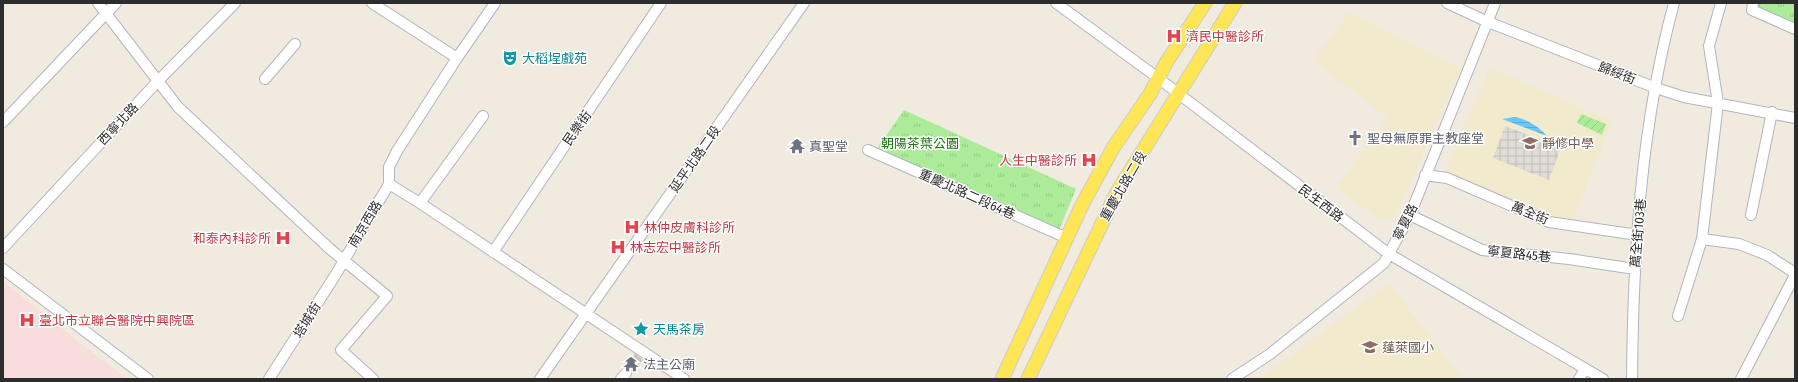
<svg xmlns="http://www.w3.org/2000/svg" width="1798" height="382" font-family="'Fira Sans Condensed','Noto Sans TC',sans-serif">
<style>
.education{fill:#f2eacd}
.medical{fill:#f7dddc}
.park{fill:url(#park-tufts)}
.garden{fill:url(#garden-furrows)}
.plaza{fill:url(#plaza-grid)}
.water{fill:url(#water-rules)}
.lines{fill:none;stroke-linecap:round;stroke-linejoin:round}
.minor-tunnel{stroke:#c9c4bb;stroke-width:10;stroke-dasharray:10 5;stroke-linecap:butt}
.minor-casing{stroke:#b3b4c2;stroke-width:12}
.major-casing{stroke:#cdcdcd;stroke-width:15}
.minor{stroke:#fff;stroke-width:10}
.major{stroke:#fee656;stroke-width:13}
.labels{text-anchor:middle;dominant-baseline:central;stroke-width:3;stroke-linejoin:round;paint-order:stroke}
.health-label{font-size:13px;fill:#be3a42;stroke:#fff;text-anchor:start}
.culture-label{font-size:13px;fill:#0d838f;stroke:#fff;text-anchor:start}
.street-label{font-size:13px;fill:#2d2d2d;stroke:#fff}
.worship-label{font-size:13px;fill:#5b616d;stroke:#fff;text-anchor:start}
.park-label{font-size:13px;fill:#1f7414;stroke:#fff}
.education-label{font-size:13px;fill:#785e54;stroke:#fff;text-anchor:start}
</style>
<defs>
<pattern id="park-tufts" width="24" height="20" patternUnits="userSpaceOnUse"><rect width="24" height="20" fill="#aceb97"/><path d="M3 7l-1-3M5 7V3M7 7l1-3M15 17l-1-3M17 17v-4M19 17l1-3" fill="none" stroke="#94ca82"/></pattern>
<pattern id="garden-furrows" width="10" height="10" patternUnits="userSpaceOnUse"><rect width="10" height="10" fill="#aceb97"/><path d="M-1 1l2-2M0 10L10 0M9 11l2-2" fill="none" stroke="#94ca82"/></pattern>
<pattern id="plaza-grid" width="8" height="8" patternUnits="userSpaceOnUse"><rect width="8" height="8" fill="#dfdcd6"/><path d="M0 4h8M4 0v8" fill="none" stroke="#c0bdb8"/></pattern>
<pattern id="water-rules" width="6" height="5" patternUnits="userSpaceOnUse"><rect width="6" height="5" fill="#69c6fa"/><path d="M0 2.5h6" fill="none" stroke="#5baad7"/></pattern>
</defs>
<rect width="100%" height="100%" fill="#f0eadf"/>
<path class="education" d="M1349,13L1461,68L1394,219L1381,221L1336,187L1388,118L1313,60Z
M1490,67L1612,122L1572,223L1548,221L1444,172Z
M1389,283L1463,379H1260L1333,324Z"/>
<path class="medical" d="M3,282L99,358L127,379H3Z"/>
<path class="park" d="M1758,3H1795V25L1757,8Z
M904,110L1076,189L1059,230L886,154L878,147Z"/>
<path class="garden" d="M1581,114L1606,124L1602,135L1577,123Z"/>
<path class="plaza" d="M1505,126L1561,147L1549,180L1493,158Z"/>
<path class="water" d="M1515,117C1528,120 1538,126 1547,136L1502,119Z"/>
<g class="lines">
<path class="minor-tunnel" d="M626,373L639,357"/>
<defs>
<path id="minor" d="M98,3L178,107L330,249L387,296L341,350L373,379
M372,3L457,58
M1056,3L1158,78L1389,254L1603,379
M1447,3L1488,22L1656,88L1684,97L1795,118
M1753,3L1752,10L1795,29
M265,79L295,44
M3,122L116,3
M868,150L1067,238
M1425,175L1447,178L1549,222L1638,235
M389,184V167L397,151L457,58L495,3
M420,203L483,116
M1410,215L1482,250L1569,259L1635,269
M1751,215L1772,112
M1702,239L1739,244L1767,255L1795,273
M3,248L158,81L235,3
M493,252L661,3
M3,269L148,379
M1678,316L1702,239L1718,103L1709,46L1721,3
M269,379L336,274L389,184L420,203L684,379
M540,379L804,3
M621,379L626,373
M1232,379L1270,354L1384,263L1410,215L1495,3
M1579,379L1585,369
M1632,379C1633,253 1641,125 1674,3
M1741,379L1795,275"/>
<path id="major" d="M1002,379L1082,205L1113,148L1150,94L1166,63L1205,3
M1028,379L1117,192L1235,3"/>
</defs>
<use href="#minor" class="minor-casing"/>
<use href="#major" class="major-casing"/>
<use href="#minor" class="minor"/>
<use href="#major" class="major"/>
</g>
<defs>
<symbol id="hospital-bare" viewBox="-9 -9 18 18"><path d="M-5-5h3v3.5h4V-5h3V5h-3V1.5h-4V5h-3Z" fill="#e0444e" stroke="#fff" stroke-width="2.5" paint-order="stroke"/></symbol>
<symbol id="theatre-bare" viewBox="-9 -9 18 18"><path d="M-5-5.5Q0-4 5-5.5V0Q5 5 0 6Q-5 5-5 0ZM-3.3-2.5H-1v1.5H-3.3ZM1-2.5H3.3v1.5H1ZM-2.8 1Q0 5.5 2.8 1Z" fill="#0f9aa8" stroke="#fff" stroke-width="2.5" paint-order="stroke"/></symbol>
<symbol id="church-bare" viewBox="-9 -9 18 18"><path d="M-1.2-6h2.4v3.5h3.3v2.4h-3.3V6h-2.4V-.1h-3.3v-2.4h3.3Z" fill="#6b7280" stroke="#fff" stroke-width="2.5" paint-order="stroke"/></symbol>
<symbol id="school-bare" viewBox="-9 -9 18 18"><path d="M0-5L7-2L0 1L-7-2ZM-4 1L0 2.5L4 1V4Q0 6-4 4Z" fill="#8d6e63" stroke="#fff" stroke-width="2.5" paint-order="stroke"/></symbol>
<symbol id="temple-bare" viewBox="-9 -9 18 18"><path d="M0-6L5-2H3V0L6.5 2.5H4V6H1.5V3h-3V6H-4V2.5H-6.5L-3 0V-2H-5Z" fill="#6b7280" stroke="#fff" stroke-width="2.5" paint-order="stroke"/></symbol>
<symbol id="sight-bare" viewBox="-9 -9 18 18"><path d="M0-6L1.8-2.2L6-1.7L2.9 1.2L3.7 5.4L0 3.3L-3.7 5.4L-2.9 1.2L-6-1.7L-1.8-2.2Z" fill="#0f9aa8" stroke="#fff" stroke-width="2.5" paint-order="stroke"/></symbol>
</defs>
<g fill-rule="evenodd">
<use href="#hospital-bare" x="1163" y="25" width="22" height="22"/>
<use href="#theatre-bare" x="499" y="47" width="22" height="22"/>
<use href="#church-bare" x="1344" y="127" width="22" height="22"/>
<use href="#school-bare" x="1519" y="132" width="22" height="22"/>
<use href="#temple-bare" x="786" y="135" width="22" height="22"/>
<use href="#hospital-bare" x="1078" y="149" width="22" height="22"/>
<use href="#hospital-bare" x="621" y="216" width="22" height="22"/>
<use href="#hospital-bare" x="272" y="227" width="22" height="22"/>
<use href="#hospital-bare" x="607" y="236" width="22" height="22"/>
<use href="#hospital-bare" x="16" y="309" width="22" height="22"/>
<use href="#sight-bare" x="630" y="318" width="22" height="22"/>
<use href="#school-bare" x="1359" y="336" width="22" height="22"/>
<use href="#temple-bare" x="620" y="353" width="22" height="22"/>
</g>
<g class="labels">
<g class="health-label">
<text x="1186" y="36">濟民中醫診所</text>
<text x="1077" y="160" text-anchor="end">人生中醫診所</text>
<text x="644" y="227">林仲皮膚科診所</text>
<text x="271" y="238" text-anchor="end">和泰內科診所</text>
<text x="630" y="247">林志宏中醫診所</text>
<text x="39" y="320">臺北市立聯合醫院中興院區</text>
</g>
<g class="culture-label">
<text x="522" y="58">大稻埕戲苑</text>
<text x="653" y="329">天馬茶房</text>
</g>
<g class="street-label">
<text transform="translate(1617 73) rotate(21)">歸綏街</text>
<text transform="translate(118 124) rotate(-47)">西寧北路</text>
<text transform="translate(577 128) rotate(-55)">民樂街</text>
<text transform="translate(695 159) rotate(-55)">延平北路二段</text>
<text transform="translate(1123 186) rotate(-60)">重慶北路二段</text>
<text transform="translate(967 194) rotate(24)">重慶北路二段64巷</text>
<text transform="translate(1321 203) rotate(37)">民生西路</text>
<text transform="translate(1530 213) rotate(22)">萬全街</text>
<text transform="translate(1405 222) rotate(-64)">寧夏路</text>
<text transform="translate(365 224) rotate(-59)">南京西路</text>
<text transform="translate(1638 233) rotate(-85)">萬全街103巷</text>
<text transform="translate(1519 254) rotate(6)">寧夏路45巷</text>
<text transform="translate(307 320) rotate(-58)">塔城街</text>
</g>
<g class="worship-label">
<text x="1367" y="138">聖母無原罪主教座堂</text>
<text x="809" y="146">真聖堂</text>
<text x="643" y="364">法主公廟</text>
</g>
<g class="park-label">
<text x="920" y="143">朝陽茶葉公園</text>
</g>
<g class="education-label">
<text x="1542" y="143">靜修中學</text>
<text x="1382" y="347">蓬萊國小</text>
</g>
</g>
<rect width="1798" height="382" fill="none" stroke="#2d2d2d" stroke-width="8"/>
</svg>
